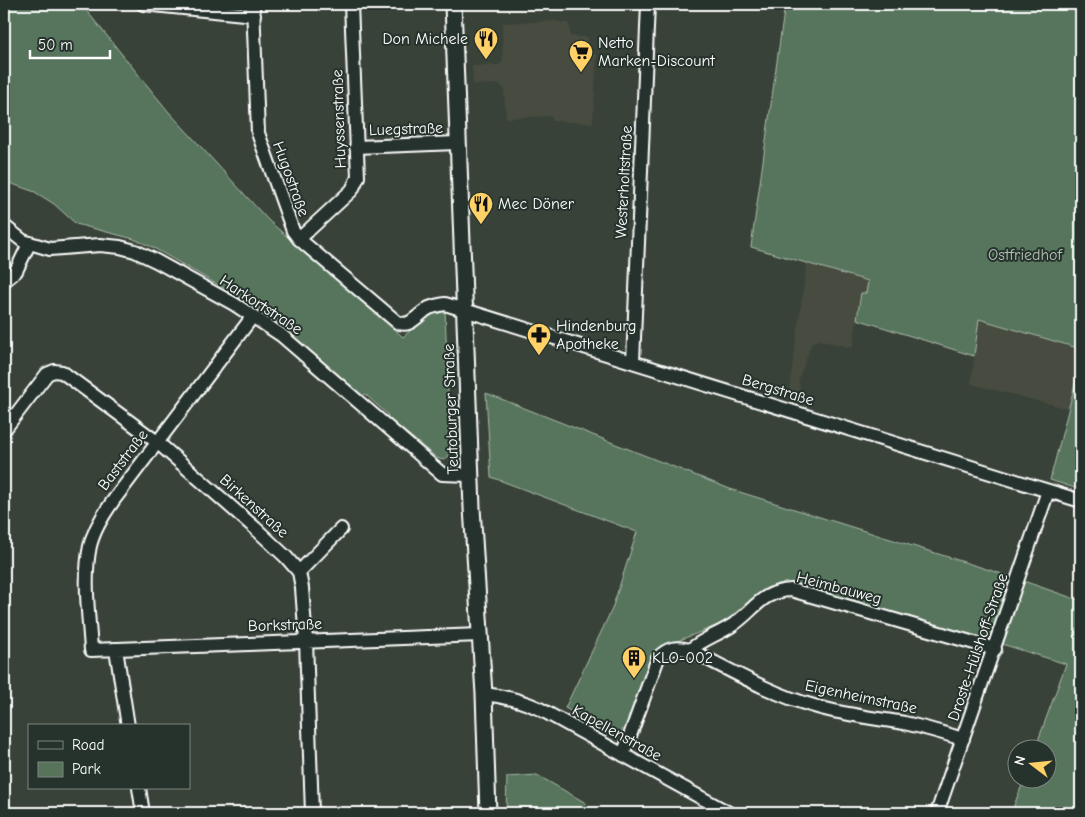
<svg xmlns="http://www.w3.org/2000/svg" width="1085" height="817" font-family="'Comic Neue',sans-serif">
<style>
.built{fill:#464c3f}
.green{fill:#57745b;stroke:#abbaad}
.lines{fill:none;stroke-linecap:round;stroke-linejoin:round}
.minor-casing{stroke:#fff;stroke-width:16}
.major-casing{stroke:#fff;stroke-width:19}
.minor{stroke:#26332d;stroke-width:12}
.major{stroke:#26332d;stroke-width:15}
.labels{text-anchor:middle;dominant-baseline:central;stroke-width:4;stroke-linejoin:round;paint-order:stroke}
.poi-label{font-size:16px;fill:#fff;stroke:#26332d;text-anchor:start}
.street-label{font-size:16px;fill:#fff;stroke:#26332d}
.park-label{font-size:16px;fill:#b3c0b5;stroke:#26332d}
</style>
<rect width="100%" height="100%" fill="#394238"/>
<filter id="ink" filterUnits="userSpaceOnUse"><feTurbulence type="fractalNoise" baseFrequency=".02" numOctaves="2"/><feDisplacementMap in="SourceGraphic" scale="10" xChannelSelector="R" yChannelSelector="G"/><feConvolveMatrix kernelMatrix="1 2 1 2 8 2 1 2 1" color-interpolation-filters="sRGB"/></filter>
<g filter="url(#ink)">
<path class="built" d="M553,21L568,23L570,27V36L588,37L587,53L597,54L593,123L552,121V116L506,118L504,88L499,84L473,85L472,66L499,65L503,60L502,23Z
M807,263L869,281L866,293H861L853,348L818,340L812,343L798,381L800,386L795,400L788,397Z
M979,319L1081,349V361L1069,409L971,384Z"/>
<path class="green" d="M4,4H81L168,111L269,221L403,337L432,312L445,308L450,452L448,457L443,460L437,458L387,417L388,415L365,394L363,396L267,313L152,247L134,239L76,224L54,204L35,192L4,181Z
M785,4H1081V349L979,319L974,356L857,319L861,293H866L868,281L751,247Z
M1081,361V490L1050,480Z
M486,393L730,489L1012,577L1081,601V813H1011L1024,780H1048V750L1035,749L1066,664L989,640L983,642L786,584H777L731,620L657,649L627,723L618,737L565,708L612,609L637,532L491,477Z
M537,775L586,803L584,813H506L507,777Z"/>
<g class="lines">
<defs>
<path id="minor" d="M143,4L254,15
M253,4L258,133L293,231L299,239L397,322C410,329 418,314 429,308C434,306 439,305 445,304L1081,501
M356,147L457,143
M4,226L23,241L50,249L100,245L120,247L135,251L156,261L234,304L281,335L442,474L470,475
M299,239L352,190L358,177L351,4
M4,281L16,271L29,244
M253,316L113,501C103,515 94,529 90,546C83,579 89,616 91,650L480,635
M633,362L648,4
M4,430L47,374L54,371L62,372L157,442L255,528L286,557L299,572L302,588L306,641L312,813
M299,572L341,529
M116,649L128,726
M690,650C703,639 717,635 731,626C753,612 761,591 791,590L995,649
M484,694C504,696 520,700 538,708L729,813
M623,755L658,658C668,647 677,647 690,650C730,670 771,694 814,706C844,715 874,718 904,723C924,727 943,733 963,739
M139,788L143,813
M937,813L1048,491"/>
<path id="major" d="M453,4L472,508L484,694L488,813"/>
</defs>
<use href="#minor" class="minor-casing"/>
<use href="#major" class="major-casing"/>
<use href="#minor" class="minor"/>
<use href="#major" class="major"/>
</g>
</g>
<defs>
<symbol id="restaurant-pin" viewBox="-11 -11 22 30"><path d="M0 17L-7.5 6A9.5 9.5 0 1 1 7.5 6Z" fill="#ffd166" stroke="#26332d"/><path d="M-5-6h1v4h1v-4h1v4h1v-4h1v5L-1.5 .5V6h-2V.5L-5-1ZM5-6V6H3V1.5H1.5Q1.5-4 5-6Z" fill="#111"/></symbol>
<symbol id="supermarket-pin" viewBox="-11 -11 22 30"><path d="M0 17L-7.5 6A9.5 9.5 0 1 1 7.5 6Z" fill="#ffd166" stroke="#26332d"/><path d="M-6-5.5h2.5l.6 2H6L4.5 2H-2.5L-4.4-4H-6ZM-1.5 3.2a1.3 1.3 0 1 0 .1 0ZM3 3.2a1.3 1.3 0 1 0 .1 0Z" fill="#111"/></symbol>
<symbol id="pharmacy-pin" viewBox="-11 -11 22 30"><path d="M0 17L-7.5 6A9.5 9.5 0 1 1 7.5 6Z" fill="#ffd166" stroke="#26332d"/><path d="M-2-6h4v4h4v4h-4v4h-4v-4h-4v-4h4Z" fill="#111"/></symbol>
<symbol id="building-pin" viewBox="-11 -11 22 30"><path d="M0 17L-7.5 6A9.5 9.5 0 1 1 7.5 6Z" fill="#ffd166" stroke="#26332d"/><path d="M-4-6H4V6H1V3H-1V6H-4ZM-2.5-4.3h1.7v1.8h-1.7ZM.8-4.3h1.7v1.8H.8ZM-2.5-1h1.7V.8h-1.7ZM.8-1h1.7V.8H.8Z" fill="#111"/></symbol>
</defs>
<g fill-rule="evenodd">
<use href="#restaurant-pin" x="472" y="25" width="28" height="38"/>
<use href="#supermarket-pin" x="567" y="38" width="28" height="38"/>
<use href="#restaurant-pin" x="467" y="190" width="28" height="38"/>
<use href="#pharmacy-pin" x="525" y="321" width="28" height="38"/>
<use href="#building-pin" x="620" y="644" width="28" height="38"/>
</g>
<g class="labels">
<g class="poi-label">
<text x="468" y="39" text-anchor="end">Don Michele</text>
<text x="598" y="43">Netto<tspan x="598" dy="18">Marken-Discount</tspan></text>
<text x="498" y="204">Mec Döner</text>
<text x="556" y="326">Hindenburg<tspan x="556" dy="18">Apotheke</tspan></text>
<text x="652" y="658">KLO-002</text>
</g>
<g class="street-label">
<text transform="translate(339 119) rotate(-92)">Huyssenstraße</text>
<text transform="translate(406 129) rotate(-2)">Luegstraße</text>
<text transform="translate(291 179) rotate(70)">Hugostraße</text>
<text transform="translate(624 182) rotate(-87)">Westerholtstraße</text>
<text transform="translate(261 305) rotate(33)">Harkortstraße</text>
<text transform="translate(778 390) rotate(17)">Bergstraße</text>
<text transform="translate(451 409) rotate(-92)">Teutoburger Straße</text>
<text transform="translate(123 460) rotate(-53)">Baststraße</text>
<text transform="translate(254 506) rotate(42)">Birkenstraße</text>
<text transform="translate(839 588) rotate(15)">Heimbauweg</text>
<text transform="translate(285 625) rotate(-2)">Borkstraße</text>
<text transform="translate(978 647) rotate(-71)">Droste-Hülshoff-Straße</text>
<text transform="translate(861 697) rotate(12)">Eigenheimstraße</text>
<text transform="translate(617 733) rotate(29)">Kapellenstraße</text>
</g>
<g class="park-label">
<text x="1025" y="255">Ostfriedhof</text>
</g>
</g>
<rect width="1085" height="817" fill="none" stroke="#26332d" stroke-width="20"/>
<rect x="10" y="10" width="1065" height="797" fill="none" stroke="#fff" stroke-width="2" filter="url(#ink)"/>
<rect x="28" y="724" width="162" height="65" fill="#26332d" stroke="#7d8581"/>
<rect x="38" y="741" width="25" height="8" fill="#26332d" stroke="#7d8581"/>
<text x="72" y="750" font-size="15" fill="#ffffff">Road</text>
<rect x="38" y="762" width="25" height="15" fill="#57745b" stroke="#7d8581"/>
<text x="72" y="774" font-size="15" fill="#ffffff">Park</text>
<g transform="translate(1032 764) rotate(286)"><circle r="24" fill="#26332d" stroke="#7d8581"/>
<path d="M0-4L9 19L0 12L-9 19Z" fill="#ffd166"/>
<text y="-8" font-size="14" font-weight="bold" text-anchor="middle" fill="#ffffff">N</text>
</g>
<path d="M30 50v8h80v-8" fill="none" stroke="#ffffff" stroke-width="2.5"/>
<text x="38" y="50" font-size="15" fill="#ffffff" stroke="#26332d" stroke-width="4" paint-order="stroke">50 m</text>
</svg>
